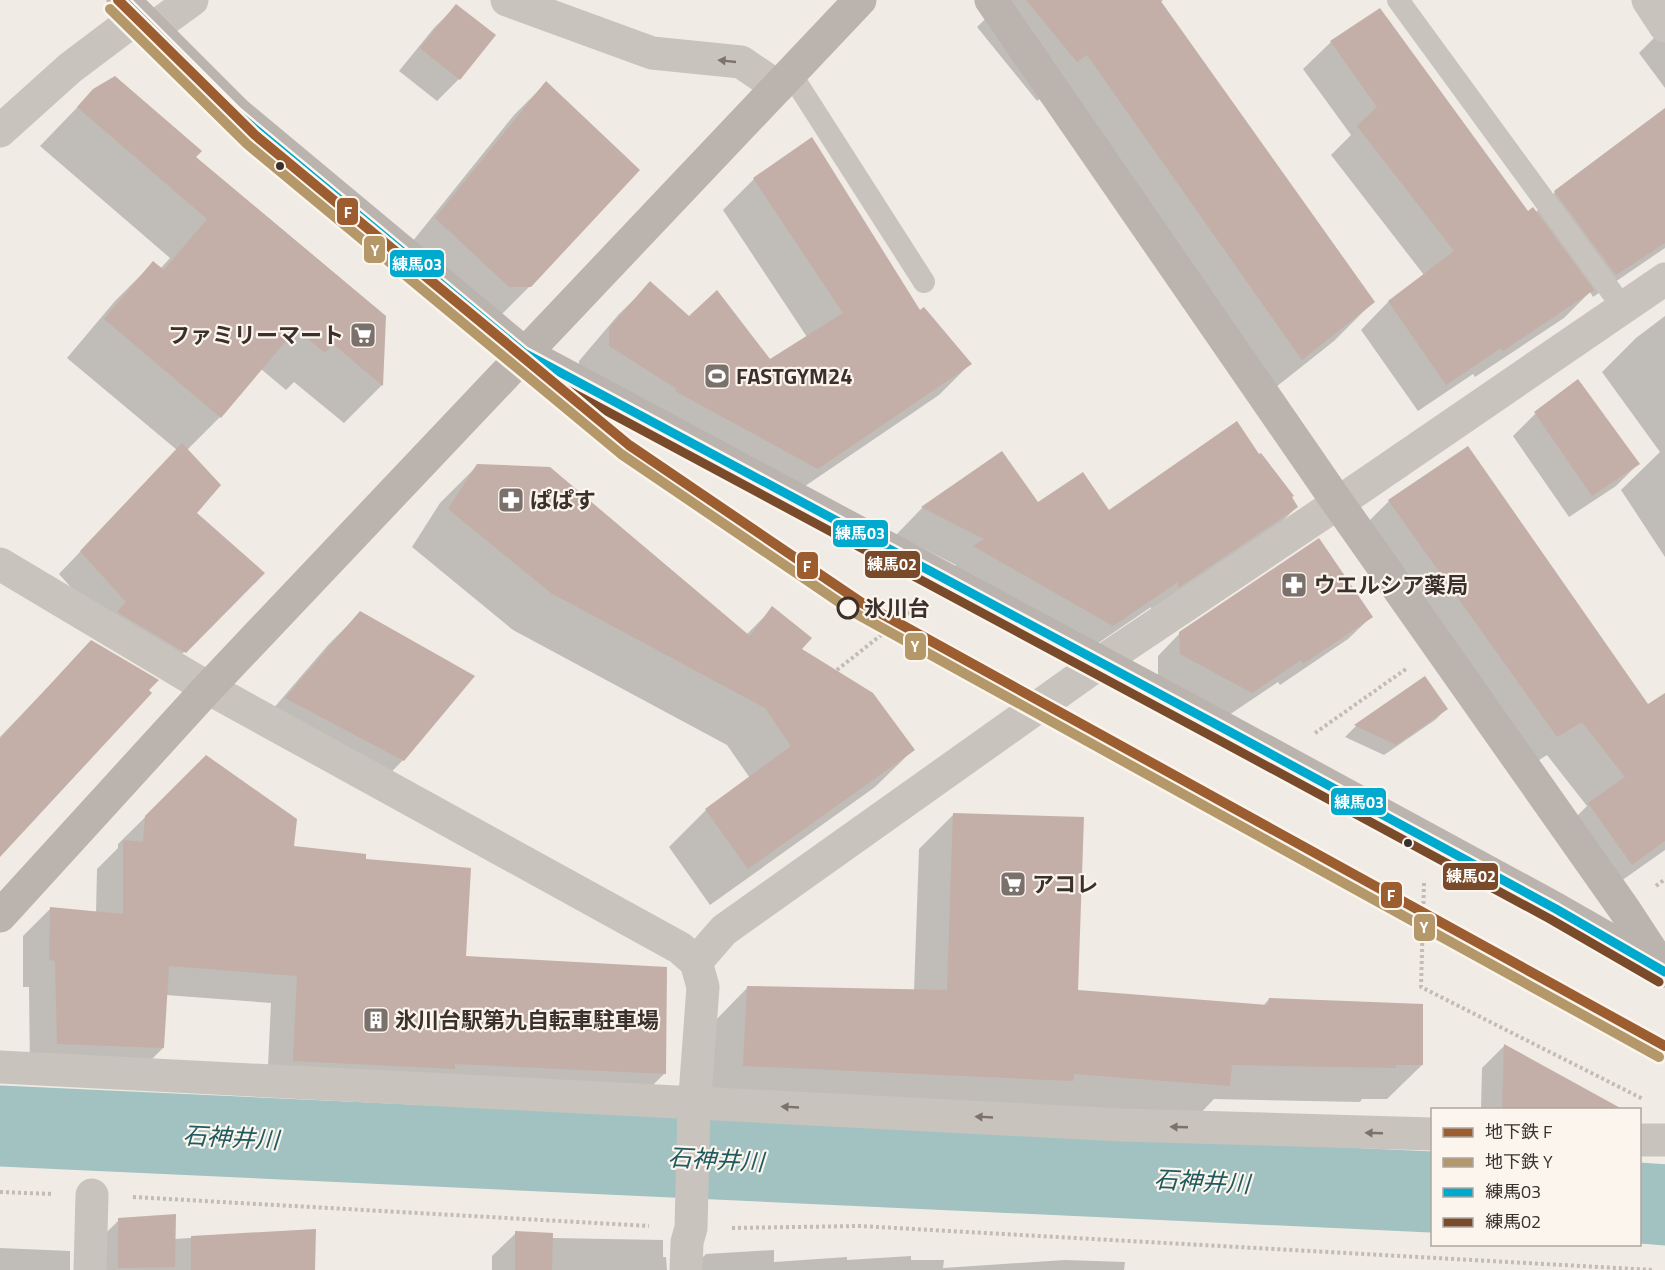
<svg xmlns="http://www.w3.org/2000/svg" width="1665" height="1270" font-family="'Titillium Web','Noto Sans JP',sans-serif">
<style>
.shadow{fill:#0003}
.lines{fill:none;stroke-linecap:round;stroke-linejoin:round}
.river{stroke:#a1c2c1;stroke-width:81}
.building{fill:#c3afa7}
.path{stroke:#c2bbb6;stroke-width:4;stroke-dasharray:3 3;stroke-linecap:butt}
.lane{stroke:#c9c3be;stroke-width:22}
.street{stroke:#c9c3be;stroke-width:33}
.secondary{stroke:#bab3ae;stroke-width:33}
.bus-1-casing{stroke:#fbf5ee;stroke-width:14}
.bus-2-casing{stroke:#fbf5ee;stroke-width:14}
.bus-1{stroke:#00a9ce;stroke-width:9}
.bus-2{stroke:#7a4b2a;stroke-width:9}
.metro-1-casing{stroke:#fbf5ee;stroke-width:15}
.metro-2-casing{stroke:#fbf5ee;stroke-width:15}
.metro-1{stroke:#9c5e31;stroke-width:10}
.metro-2{stroke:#b49869;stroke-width:10}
.oneway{fill:#7b726d}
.bus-dot{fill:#3b302b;stroke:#fbf5ee;stroke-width:2}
.stop-dot{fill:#fbf5ee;stroke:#3b302b;stroke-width:3}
.labels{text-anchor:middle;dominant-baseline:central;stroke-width:4.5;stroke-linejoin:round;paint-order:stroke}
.poi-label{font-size:22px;font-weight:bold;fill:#3b302b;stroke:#fbf5ee;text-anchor:start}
.stop-label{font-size:22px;font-weight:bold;fill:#3b302b;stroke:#fbf5ee;text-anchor:start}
.water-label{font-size:24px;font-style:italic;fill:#1f5a5e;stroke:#fbf5ee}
.line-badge{stroke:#fbf5ee;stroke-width:2}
.badge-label{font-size:16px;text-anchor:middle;font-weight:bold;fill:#fff}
</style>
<rect width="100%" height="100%" fill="#f0ebe5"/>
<path class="shadow" d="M1005,0H1163L1160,3L1373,302L1334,341L1262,398L1047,93L1037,101L977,27Z
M456,6L459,79L437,101L399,71L434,28Z
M1665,27V88L1639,53Z
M1331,42L1528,213H1535L1555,192L1665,133V248L1593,297L1590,292L1564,318L1475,377L1473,374L1418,411L1361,330L1388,302L1424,275L1331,155L1351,135L1303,69Z
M546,83L530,286L497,319L404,252L514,115Z
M94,90L194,157L385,317L382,385L344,423L294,382L286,390L261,369L220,417L187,450L195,513L263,573L162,674L105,625L59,574L177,450L67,358L115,301L153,263L160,269L170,258L40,146Z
M754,179L920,312L970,364L939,395L786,499L579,377V361L619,314L650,284L689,318L769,361L807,337L723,210Z
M1665,316V557L1621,490L1660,452L1602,372L1636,338Z
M1535,414L1638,464L1616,486L1569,517L1513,436Z
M1002,453L1038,504L1108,512L1297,507L1269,534L1151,613V607L1085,652L947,574L956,565L896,535L922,508Z
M478,465L746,635L772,609L800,650L913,750L875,787L710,905L669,847L706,810L750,778L727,745L513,630L412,547L440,503Z
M1389,501L1648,706L1665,694V850L1597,898L1555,838L1587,806L1547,755L1522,771L1355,535Z
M360,613L403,760L371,793L254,731L328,645Z
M1371,617L1348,639L1280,685L1278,682L1229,715L1158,676V656L1180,633Z
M91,642L0,855V737Z
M1425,679L1446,709L1435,720L1384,755L1345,737L1355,727Z
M206,757L293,847L364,861L464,957L664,1074L637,1101L267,1088L271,1003L166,995L163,1048L136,1075L30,1070L29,987H23V936L50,909L96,913L97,869L118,848V844Z
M953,815L1076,991L1263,1006L1269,999L1422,1065L1387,1099H1362L1360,1102L1214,1099L1194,1120L710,1100L713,1023L747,988L914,991L919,849Z
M1504,1046L1621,1110H1481L1482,1068Z
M119,1220L174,1239L314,1230V1270H93L95,1244Z
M516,1233L552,1238L663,1240V1257H666L667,1270H492V1256Z
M0,1248L70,1251V1270H0Z
M774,1250V1262L847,1257V1260L911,1256V1260H944L943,1268L1065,1260L1125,1262L1124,1270H690L706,1254Z"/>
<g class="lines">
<path class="river" d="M0,1126L1432,1192
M1640,1203L1665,1205"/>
</g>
<path class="building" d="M1026,0H1160L1375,302L1302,360L1087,55L1077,62Z
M456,4L496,35L460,80L420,48Z
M1380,8L1528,211L1533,207L1594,290L1503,351L1501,348L1446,385L1388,301L1454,251L1357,126L1377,107L1330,41Z
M115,76L202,151L196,157L386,316L383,386L333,344L325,353L296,329L221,418L104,319L153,261L164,270L207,219L77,107L93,89Z
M546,81L640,170L531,287H509L435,218Z
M1665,108V243L1616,275L1554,191Z
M812,137L920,310L924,307L972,364L818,469L675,391L677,389L609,346V328L650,281L689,316L717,290L770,359L843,313L753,178Z
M1578,379L1640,464L1592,496L1534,412Z
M1237,421L1259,454L1261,453L1294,496L1292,497L1298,507L1178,588V582L1113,626L973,546L984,539L921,507L1002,451L1038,502L1083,472L1109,510Z
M182,443L221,485L197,513L265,573L186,653L117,612L126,602L80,551Z
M1468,446L1648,704L1665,693V841L1632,865L1588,803L1625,777L1582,722L1557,737L1388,500Z
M477,464L550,467L750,636L772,606L812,638L802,649L873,693L915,750L748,869L705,809L791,746L765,708L551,593L448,509Z
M1319,538L1373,617L1303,664L1301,660L1252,693L1180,654L1179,632Z
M360,611L475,676L404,761L285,698Z
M91,640L159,680L149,690L152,693L0,857V739Z
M1425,676L1448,709L1396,745L1354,725Z
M206,755L297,819L294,846L366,854V859L471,868L466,956L667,967L666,1074L455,1064V1069L293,1061L297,976L169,966L164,1048L57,1044L55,961L49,960L50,907L123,914V840L143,842L145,816Z
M953,813L1084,817L1078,990L1268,1005L1269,998L1423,1004V1065H1396V1068L1232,1065L1230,1086L1074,1074L1073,1081L743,1066L747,986L947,990Z
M1504,1044L1624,1110H1502Z
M176,1214L175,1267L118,1268V1218Z
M316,1229L315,1270H191V1236Z
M515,1231L553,1233L552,1270H515Z"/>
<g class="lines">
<path class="path" d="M837,670L914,609
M1315,733L1406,669
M1424,883L1421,987L1643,1099
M1656,886L1665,879
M0,1192L53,1194
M133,1197L649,1226
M732,1228L859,1226L1653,1270"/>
<path class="lane" d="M1398,0L1624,309
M791,74L924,282"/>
<path class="street" d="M507,0L652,53L741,62L778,87
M1648,0L1665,26
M152,29L192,0
M0,131L70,68L139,16
M0,564L208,688L680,948L696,962L724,930L1101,662L1338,503L1665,279
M0,1067L1122,1125L1432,1134
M1640,1140H1665
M90,1270L92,1195
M686,1270L687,1242L691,1228L694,1109L703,987L696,962"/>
<path class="secondary" d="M123,0L236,113L524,353L1221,727L1556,909L1664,971
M991,0L1338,503L1624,909L1662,967
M0,916L208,688L860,0"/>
<defs>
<path id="bus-1" d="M123,0L236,113L524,353L1221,727L1556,909L1665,972"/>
<path id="bus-2" d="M115,8L228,122L517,363L1215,738L1550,919L1659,982"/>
</defs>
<use href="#bus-1" class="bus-1-casing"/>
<use href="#bus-2" class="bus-2-casing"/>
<use href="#bus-1" class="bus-1"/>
<use href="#bus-2" class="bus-2"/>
<defs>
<path id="metro-1" d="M118,0L255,135L629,445L862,603L1665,1046"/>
<path id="metro-2" d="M110,9L247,144L621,454L855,613L1659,1057"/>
</defs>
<use href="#metro-1" class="metro-1-casing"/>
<use href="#metro-2" class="metro-2-casing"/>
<use href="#metro-1" class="metro-1"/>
<use href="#metro-2" class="metro-2"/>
</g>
<defs><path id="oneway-solid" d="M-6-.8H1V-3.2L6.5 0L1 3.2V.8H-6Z" transform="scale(1.5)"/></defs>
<g class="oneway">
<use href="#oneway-solid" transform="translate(727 61) rotate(-174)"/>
<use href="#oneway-solid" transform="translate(790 1107) rotate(-177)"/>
<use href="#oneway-solid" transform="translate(984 1117) rotate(-177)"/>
<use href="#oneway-solid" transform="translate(1179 1127) rotate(-178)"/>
<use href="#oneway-solid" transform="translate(1374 1133) rotate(-178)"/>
</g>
<defs>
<symbol id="supermarket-square" viewBox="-11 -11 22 22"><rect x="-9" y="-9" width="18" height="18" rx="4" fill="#7a716c" stroke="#fbf5ee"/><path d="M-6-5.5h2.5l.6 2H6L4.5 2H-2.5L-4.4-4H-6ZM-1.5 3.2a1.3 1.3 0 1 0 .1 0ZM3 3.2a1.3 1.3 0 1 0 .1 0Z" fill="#fff"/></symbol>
<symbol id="stadium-square" viewBox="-11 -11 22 22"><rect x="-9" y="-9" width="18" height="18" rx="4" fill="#7a716c" stroke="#fbf5ee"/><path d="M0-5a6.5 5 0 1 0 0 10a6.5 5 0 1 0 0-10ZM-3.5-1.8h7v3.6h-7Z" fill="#fff"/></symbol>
<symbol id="pharmacy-square" viewBox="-11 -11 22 22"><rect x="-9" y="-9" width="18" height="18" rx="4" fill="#7a716c" stroke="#fbf5ee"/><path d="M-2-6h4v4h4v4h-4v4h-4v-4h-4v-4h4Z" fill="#fff"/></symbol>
<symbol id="building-square" viewBox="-11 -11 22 22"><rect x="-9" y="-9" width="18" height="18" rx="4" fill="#7a716c" stroke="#fbf5ee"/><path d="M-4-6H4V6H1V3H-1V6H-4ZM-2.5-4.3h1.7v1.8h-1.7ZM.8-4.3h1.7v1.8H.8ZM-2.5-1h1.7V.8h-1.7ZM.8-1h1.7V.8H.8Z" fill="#fff"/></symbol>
</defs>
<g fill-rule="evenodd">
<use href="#supermarket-square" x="348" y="320" width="30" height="30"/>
<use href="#stadium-square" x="702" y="361" width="30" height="30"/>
<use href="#pharmacy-square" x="496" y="485" width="30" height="30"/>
<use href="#pharmacy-square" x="1279" y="570" width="30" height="30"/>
<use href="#supermarket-square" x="998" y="869" width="30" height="30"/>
<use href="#building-square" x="361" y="1005" width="30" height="30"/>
</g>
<g class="bus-dot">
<circle cx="280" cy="166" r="5"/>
<circle cx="1408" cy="843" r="5"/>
</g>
<circle class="stop-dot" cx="848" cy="608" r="10"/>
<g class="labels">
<g class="poi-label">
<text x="344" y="335" text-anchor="end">ファミリーマート</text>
<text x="736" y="376">FASTGYM24</text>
<text x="530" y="500">ぱぱす</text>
<text x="1314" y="585">ウエルシア薬局</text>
<text x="1032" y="884">アコレ</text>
<text x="395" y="1020">氷川台駅第九自転車駐車場</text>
</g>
<g class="stop-label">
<text x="864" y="608">氷川台</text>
</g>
<g class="water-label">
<text transform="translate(231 1137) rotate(3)">石神井川</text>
<text transform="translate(716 1159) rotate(3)">石神井川</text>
<text transform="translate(1202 1181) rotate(3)">石神井川</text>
</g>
</g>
<g class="line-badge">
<rect x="336" y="197" width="23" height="29" rx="6" fill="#9c5e31"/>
<rect x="363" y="235" width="23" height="29" rx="6" fill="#b49869"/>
<rect x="389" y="249" width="56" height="29" rx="6" fill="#00a9ce"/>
<rect x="832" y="519" width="57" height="29" rx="6" fill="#00a9ce"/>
<rect x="864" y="550" width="57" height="29" rx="6" fill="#7a4b2a"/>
<rect x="796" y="551" width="23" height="29" rx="6" fill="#9c5e31"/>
<rect x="904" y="632" width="23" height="29" rx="6" fill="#b49869"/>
<rect x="1330" y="787" width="57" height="29" rx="6" fill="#00a9ce"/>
<rect x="1442" y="862" width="57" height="29" rx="6" fill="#7a4b2a"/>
<rect x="1380" y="881" width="23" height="28" rx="6" fill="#9c5e31"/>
<rect x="1413" y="913" width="23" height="29" rx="6" fill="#b49869"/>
</g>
<g class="badge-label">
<text x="348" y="218">F</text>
<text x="375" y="256">Y</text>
<text x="417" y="270">練馬03</text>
<text x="860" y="539">練馬03</text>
<text x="892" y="570">練馬02</text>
<text x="807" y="572">F</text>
<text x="915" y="652">Y</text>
<text x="1359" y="808">練馬03</text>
<text x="1471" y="882">練馬02</text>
<text x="1391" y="901">F</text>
<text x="1424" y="933">Y</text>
</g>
<rect x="1431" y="1108" width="210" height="138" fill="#fbf5ee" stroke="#aea6a0" stroke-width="1.5"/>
<rect x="1443" y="1128" width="30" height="9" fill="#9c5e31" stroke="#aea6a0" stroke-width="1.5"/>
<text x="1485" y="1138" font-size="18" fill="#3b302b">地下鉄 F</text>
<rect x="1443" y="1158" width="30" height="9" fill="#b49869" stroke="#aea6a0" stroke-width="1.5"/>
<text x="1485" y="1168" font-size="18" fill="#3b302b">地下鉄 Y</text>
<rect x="1443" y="1188" width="30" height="9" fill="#00a9ce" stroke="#aea6a0" stroke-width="1.5"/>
<text x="1485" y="1198" font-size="18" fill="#3b302b">練馬03</text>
<rect x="1443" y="1218" width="30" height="9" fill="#7a4b2a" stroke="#aea6a0" stroke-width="1.5"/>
<text x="1485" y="1228" font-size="18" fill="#3b302b">練馬02</text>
</svg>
